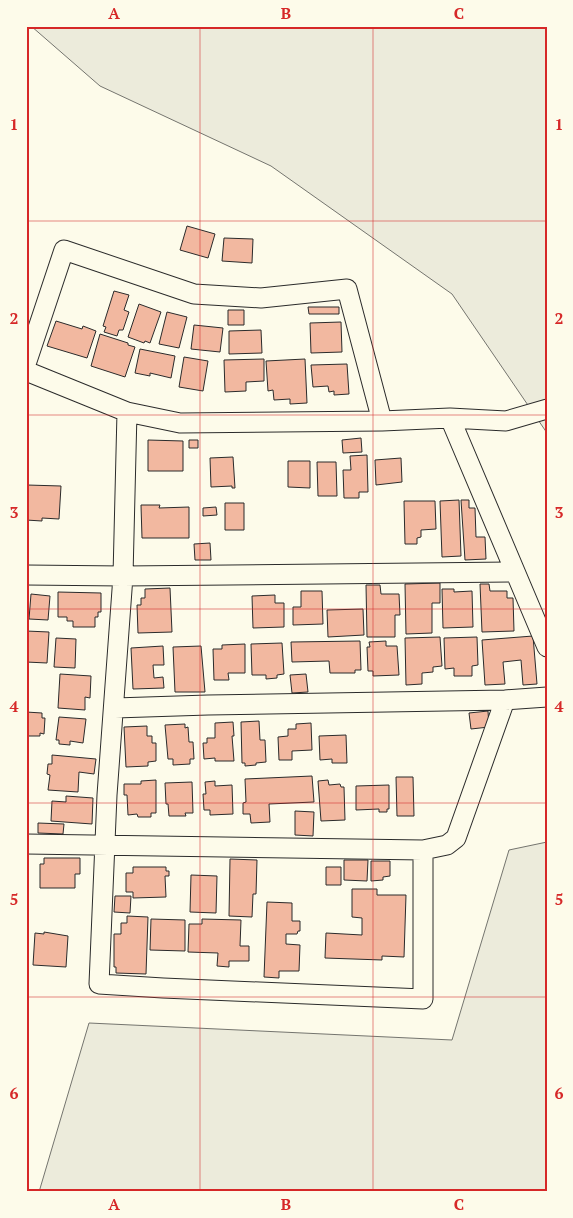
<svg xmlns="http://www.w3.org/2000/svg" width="573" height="1218" font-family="'PT Serif',serif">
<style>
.green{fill:#ecebdb;stroke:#74746e}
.building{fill:#f2b8a0;stroke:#2b2b2b}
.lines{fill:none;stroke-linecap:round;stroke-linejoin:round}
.street-casing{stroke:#2b2b2b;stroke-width:21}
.street{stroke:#fdfbea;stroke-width:19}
.grid{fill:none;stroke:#d62828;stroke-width:1;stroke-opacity:0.55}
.neatline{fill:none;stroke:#d62828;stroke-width:2}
.grid-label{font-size:16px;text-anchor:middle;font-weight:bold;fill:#d62828}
</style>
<rect width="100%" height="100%" fill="#fdfbea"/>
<path class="green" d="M31,26H547V433L452,294L271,166L100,86Z
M547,842V1192H39L89,1023L452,1040L509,850Z"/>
<path class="building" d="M187,226L215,234L208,258L180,250Z
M224,238L253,239L252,263L222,261Z
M114,291L129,295L124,310L129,312L123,330H119L117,336L104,332L106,327L103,326Z
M139,304L161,312L150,343L145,341L144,343L128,337Z
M308,307H339V314H309Z
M228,310H244V325H228Z
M167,312L187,317L179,348L159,344Z
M56,321L82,329L83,326L96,331L87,358L47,346Z
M341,322L342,352L311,353L310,323Z
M194,325L223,328L220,352L191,349Z
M261,330L262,353L229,354V331Z
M100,334L128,343V345L135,347L125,377L91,366Z
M140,349L175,356L171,378L150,373V376L135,373Z
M184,357L208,361L203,391L179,387Z
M264,359V381L246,382V391L225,392L224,360Z
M305,359L307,403L290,404V399L274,400L273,390L268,391L266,361Z
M347,364L349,394L334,395V391L329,392L328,386L313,387L311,365Z
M361,438L362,452L343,453L342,440Z
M148,440L183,441V471H148Z
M189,440H198V448H189Z
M367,455L368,492H359V498H344L343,470H351L350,456Z
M233,457L235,488H232V486L211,487L210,458Z
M401,458L402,482L376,485L375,460Z
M288,461H310V488L288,487Z
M317,462H336L337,496H318Z
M27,485L61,486L59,519L42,518V521L26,520Z
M459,500L461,556L442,557L440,501Z
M461,500H469V508H475L476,537H485L486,559L465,560Z
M404,501H435L436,529L421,530V537L417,538V544H405Z
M225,503H244V530H225Z
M141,505H160L159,508L189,507V538H142Z
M216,507L217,515L203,516V508Z
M210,543L211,560H195L194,544Z
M440,583V603H432V633L406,634L405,584Z
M480,584H489L490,591H507V598H513L514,631L482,632Z
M366,585H380L381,594H399L400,615H395V637H367Z
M170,588L172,632L138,633L137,605H141V598H145V589Z
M442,589H454V592L472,591L473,627L443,628Z
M301,591H322L323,624L293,625V607H301Z
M58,592L101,593V612H98V617H95V627H73V621H67V617H58Z
M31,594L50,596L48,620L29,619Z
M275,595V603H284V627L253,628L252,596Z
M363,609L364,635L328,637L327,610Z
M26,631L49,632L47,663L26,662Z
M533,636L537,684L523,685L521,660L503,662L505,684L485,685L482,640Z
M440,637L442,666L433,667V672L422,673V684L406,685L405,638Z
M477,637L478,665L472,666V676H454V668L445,669L444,638Z
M56,638L76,639L75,668L54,667Z
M360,641L361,670H355V673H330L329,661L292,662L291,642Z
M386,641V646H397L399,675L373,676V671H368L367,647H370L369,642Z
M282,643L284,674L277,675V678L266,679V675H252L251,644Z
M245,644V673H228L229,680H214L213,649H222V645Z
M163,646L164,665H153L154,678L163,677L164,688L133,689L131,648Z
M201,646L205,692H175L173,647Z
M60,674L91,676L90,698L85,697V710L58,708Z
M306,674L308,692L292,693L290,675Z
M488,711L489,727L471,729L469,713Z
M26,712L42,713V718H45L44,734L40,733V736H26Z
M59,717L86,719L83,743L70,741V745L59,744V740H56Z
M259,721L260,740H265L266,762L256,763V765L245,766V763H242L241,722Z
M233,722L234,736H232L234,761H215V758L204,759L203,743H207V738H215V723Z
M311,723L312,750L292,751V760H279L278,737L288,736V729H296V724Z
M185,724V728L188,727L189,742H193L194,759H190V764L173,765V759H168L165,725Z
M147,726V736H152V743H156V761L148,762V766L126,767L124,727Z
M346,735L347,763H332V759L320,760L319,736Z
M52,755L96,759L94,774L79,772L78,792L48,790L50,775L47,774L48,764H52Z
M312,776L314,802L269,804L270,822L251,823L250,814H243V803L246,802L245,779Z
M396,777H413L414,816H397Z
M156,780V813H151V817H138L137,814L128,815L127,795H124V784H141V781Z
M328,780L329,785L340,784L341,787H344L345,820L321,821L318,781Z
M215,781V786L232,785L233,814L210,815V810H204L203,794H206L205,782Z
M192,782L193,813H185L186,816H169L168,804H166L165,783Z
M389,785V809H387V812H379V809L356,810V786Z
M66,796L93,798L92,824L51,821L52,801L66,802Z
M295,811L314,812L313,836L295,835Z
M38,823L64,824L63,834L38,833Z
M44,858H80V874H75V888H40V864H44Z
M230,859L257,860L256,894H253L252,917L229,916Z
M344,860H368L367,881L344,880Z
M371,861H390V876L383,877V880L371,881Z
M133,867H166V871H169V876H165L166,897L133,898V892H126V873H133Z
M326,867H341V885H326Z
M191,875L217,876L216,913L190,912Z
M352,889H377V895H406L404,957L382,956V960L325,958L326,933L362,935V918L352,917Z
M115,896H131L130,913L114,912Z
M267,902L292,903V921H300V931H298L297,934H286V944L300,945L299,971H279V978L264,977Z
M127,916L148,917L146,974L116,973V967H114V934H121V923H127Z
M151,919L185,920V951L150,950Z
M202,919L241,920L240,946H249V961H229V967L217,966L218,953L188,952L189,924H202Z
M44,932L68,936L66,967L33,965L35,933L44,934Z"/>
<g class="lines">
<defs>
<path id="street" d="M26,364L64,250L194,294L261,298L347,289L382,421
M26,371L127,412L180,423L382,421L450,418L506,421L547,409
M127,412L123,576L107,795L99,984L163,988L423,999V850
M450,418L547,647
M26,575L123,576L514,572
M115,708L208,705L505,700L547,697
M26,844L423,850L447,845L456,838L505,700"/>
</defs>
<use href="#street" class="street-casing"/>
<use href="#street" class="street"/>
</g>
<path class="grid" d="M200,26V1192M373,26V1192M26,221H547M26,415H547M26,609H547M26,803H547M26,997H547"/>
<rect width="573" height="1218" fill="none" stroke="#fdfbea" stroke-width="55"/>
<rect x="28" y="28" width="518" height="1162" class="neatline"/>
<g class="grid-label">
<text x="114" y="19">A</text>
<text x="286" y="19">B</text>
<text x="459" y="19">C</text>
<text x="14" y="130">1</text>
<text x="559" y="130">1</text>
<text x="14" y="324">2</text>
<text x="559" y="324">2</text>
<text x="14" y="518">3</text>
<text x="559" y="518">3</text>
<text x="14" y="712">4</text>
<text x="559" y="712">4</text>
<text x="14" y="905">5</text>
<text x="559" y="905">5</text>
<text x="14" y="1099">6</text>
<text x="559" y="1099">6</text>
<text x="114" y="1210">A</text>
<text x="286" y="1210">B</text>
<text x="459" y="1210">C</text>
</g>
</svg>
